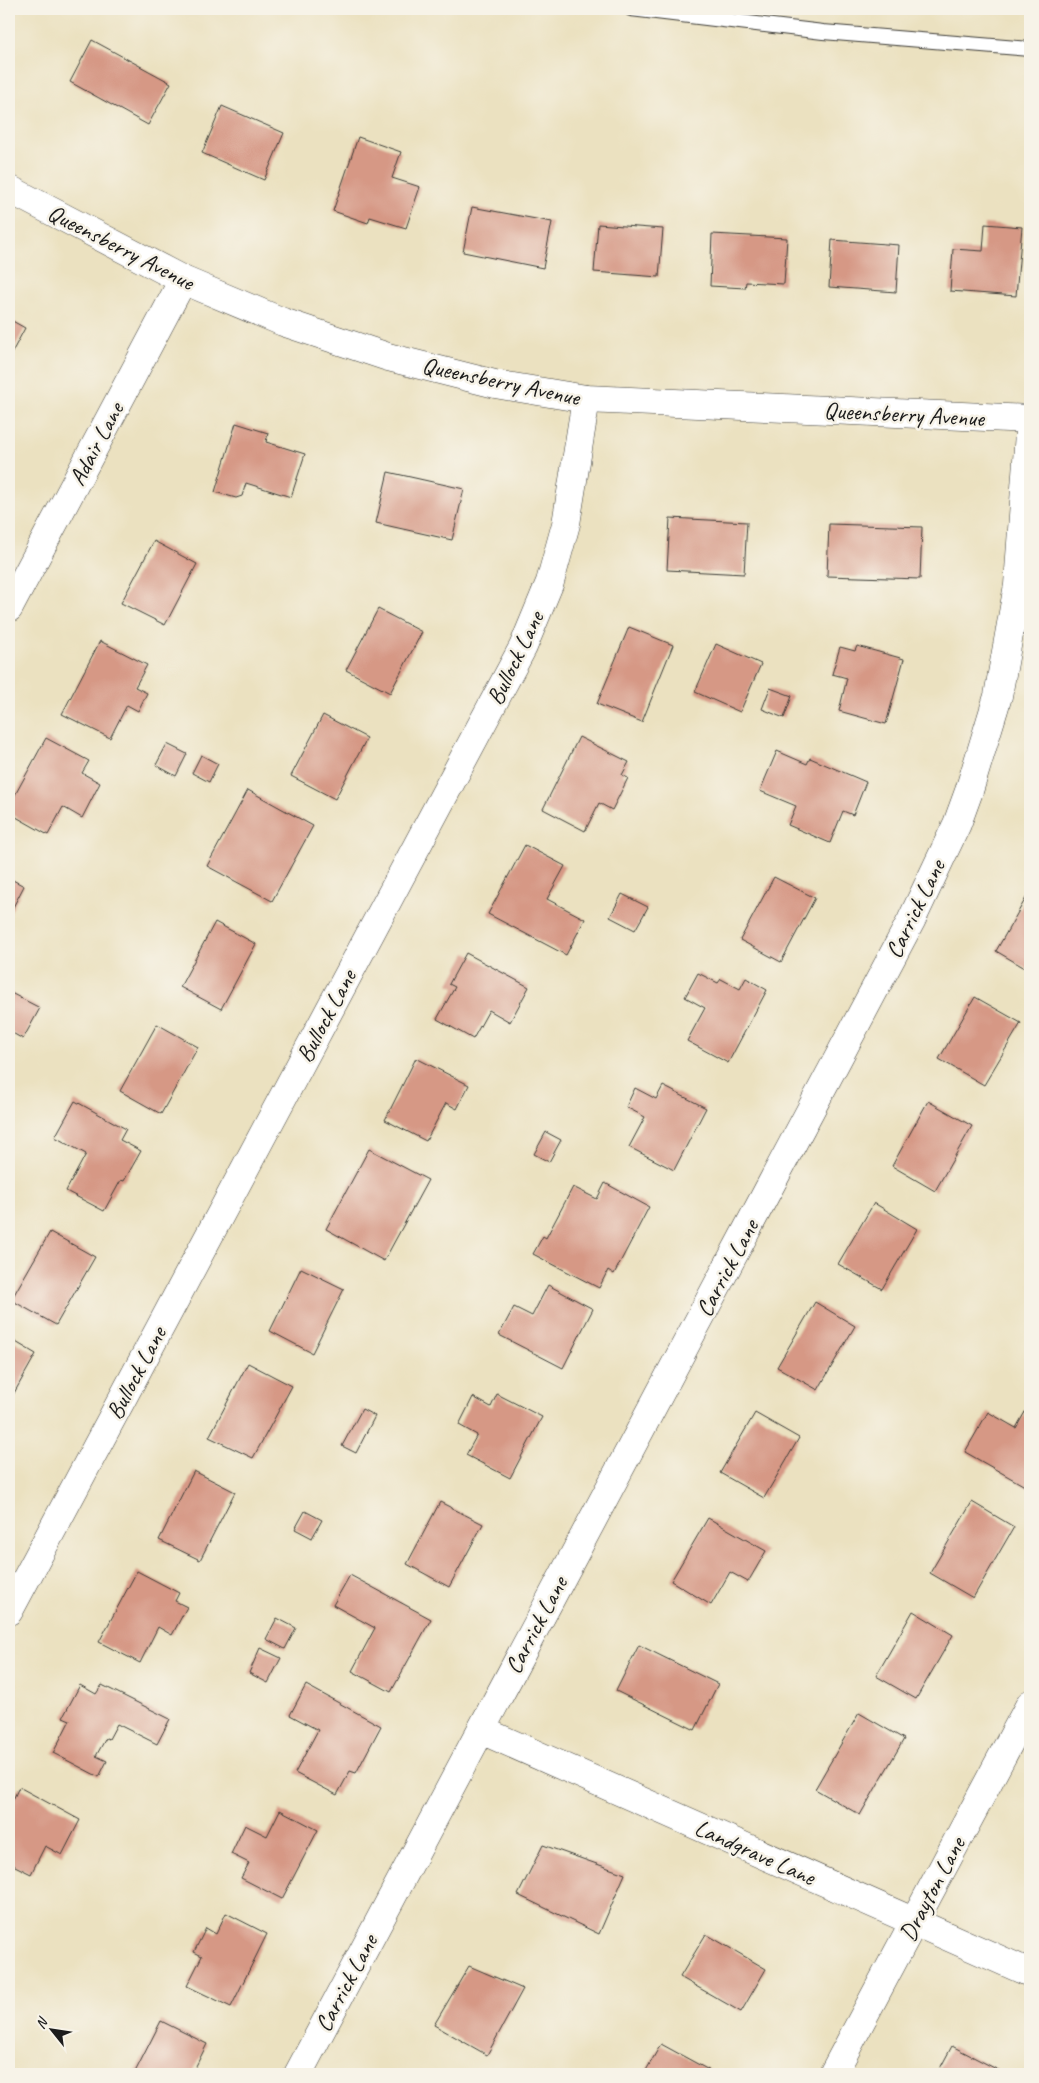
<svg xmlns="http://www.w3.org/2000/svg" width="1039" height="2083" font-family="Caveat,sans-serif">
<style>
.building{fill:#d69885}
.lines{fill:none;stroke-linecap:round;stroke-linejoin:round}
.service-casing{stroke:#3b3a35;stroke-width:16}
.minor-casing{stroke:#3b3a35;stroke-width:29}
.tertiary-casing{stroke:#3b3a35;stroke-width:29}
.service{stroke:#fff;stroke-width:14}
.minor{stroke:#fff;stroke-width:28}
.tertiary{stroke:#fff;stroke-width:28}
.labels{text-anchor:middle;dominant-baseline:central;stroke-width:5;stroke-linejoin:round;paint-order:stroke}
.street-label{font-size:24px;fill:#1c1c1c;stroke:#f7f3e8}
</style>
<rect width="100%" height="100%" fill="#f7f3e8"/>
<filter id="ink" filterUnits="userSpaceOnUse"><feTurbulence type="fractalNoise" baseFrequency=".02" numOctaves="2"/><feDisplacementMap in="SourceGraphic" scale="10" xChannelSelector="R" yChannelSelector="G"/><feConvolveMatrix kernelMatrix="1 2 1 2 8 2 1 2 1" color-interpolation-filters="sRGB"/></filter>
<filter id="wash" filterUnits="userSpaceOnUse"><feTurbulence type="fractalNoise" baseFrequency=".0096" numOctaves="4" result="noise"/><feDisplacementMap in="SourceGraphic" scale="20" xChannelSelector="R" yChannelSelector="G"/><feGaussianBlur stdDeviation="1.12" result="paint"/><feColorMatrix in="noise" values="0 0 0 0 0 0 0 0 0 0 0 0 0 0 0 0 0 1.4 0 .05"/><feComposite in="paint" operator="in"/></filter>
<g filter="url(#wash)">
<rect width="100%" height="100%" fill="#ebe1c0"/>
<g id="blocks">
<path class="building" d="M92,40L171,83L148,125L70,82Z
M222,106L284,133L264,180L202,153Z
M358,137L401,152L392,178L420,187L406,228L370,217L368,223L333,211Z
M472,207L552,222L543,268L463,252Z
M598,224L663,229L659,277L594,272Z
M985,224L1022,227L1016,296L950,291L953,249L983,251Z
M712,234L787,238L784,284L746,282L745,288L710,286Z
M832,240L899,245L896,292L829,287Z
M9,319L25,328L9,358Z
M236,423L268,433L266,442L305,454L291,497L246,483L242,496L236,498L215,492Z
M388,472L464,489L452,540L376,523Z
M670,518L747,522L744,574L667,570Z
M829,524L922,527L920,579L827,576Z
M154,541L197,564L165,625L121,603Z
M378,609L422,632L390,693L346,670Z
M629,627L673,645L642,722L597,704Z
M100,641L147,665L135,687L147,693L138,711L127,705L110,738L62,714Z
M716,644L761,664L740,712L695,692Z
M857,646L904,659L886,724L839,711L847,678L832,674L840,647L855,651Z
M770,688L792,696L784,718L762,709Z
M323,715L367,738L335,799L291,776Z
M579,737L629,762L622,775L628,778L612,810L599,803L585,831L543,809Z
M46,738L89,761L82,773L100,783L82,818L63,807L48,835L9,813V806Z
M167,744L187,754L176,776L156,765Z
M777,751L807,764L810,758L866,782L853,815L843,811L830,843L788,825L796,806L760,791Z
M201,755L218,764L209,782L192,773Z
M248,790L313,826L272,901L207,866Z
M525,845L565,866L547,899L585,919L566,955L488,914Z
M774,877L815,898L781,962L740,940Z
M9,878L24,886L9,915Z
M1030,891V971L996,951Z
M622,894L648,907L635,930L610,917Z
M215,922L256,944L221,1009L180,987Z
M466,953L529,987L510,1022L489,1010L473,1039L437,1019L455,987L449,984Z
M698,973L718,983L721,979L740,989L746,978L767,990L728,1063L687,1041L705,1008L685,997Z
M9,992L40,1008L23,1039L9,1031Z
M975,997L1021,1023L984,1085L939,1059Z
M157,1024L198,1047L161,1114L120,1091Z
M416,1058L469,1085L457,1109L446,1103L426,1141L385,1120Z
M663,1086L706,1108L674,1170L629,1147L645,1117L626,1107L635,1088L656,1099Z
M75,1101L126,1129L120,1140L141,1151L124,1181L121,1180L104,1211L66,1191L86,1154L55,1137Z
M928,1101L972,1126L935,1191L892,1166Z
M546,1132L561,1140L549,1162L534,1154Z
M369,1149L428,1180L384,1261L326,1229Z
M605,1183L649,1207L614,1274L608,1270L599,1288L533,1254L543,1236L546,1238L573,1187L597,1199Z
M874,1203L917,1229L882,1289L838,1264Z
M50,1232L95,1257L56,1325L11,1300Z
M301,1268L344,1289L312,1353L270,1331Z
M548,1285L593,1309L563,1368L499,1335L514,1307L532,1316Z
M815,1302L855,1326L818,1390L777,1367Z
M9,1338L36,1354L9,1402Z
M248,1363L292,1386L253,1458L209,1437Z
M497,1394L542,1417L510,1478L466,1455L477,1435L459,1425L473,1397L491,1407Z
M1030,1403V1489L965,1452L988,1412L1016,1428Z
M362,1409L375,1416L356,1453L342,1446Z
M755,1413L799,1438L764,1498L720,1473Z
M194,1471L235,1492L200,1560L159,1540Z
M440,1502L483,1524L449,1587L407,1564Z
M972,1502L1014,1527L973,1598L930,1573Z
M305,1511L322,1520L312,1538L295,1529Z
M708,1518L766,1551L748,1582L730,1572L711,1605L671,1581Z
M137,1571L179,1593L175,1601L187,1607L172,1635L158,1627L140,1663L99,1642Z
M350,1575L431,1619L391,1692L352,1671L375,1628L333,1605Z
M913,1611L953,1635L916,1699L876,1676Z
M277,1618L296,1628L285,1649L266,1639Z
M639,1645L718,1684L695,1730L616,1691Z
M260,1648L281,1658L268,1683L249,1673Z
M80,1685L96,1694L102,1685L170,1719L157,1744L117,1724L109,1739L106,1738L96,1756L107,1761L99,1777L53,1753L70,1720L63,1717Z
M306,1685L381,1726L356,1773L350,1771L337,1795L295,1773L318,1730L290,1715Z
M859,1713L904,1739L860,1815L815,1789Z
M19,1787L80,1820L62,1855L45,1846L31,1874L9,1863V1808Z
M280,1810L318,1830L282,1899L241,1878L249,1863L231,1854L245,1825L267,1836Z
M543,1845L625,1874L599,1934L518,1895Z
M226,1913L267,1934L231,2007L187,1986L202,1956L194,1952L206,1928L216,1934Z
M706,1934L766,1969L741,2012L680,1977Z
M469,1966L523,1989L487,2055L434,2025Z
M161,2021L207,2044L192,2074H134Z
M661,2044L716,2074H644Z
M952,2046L1006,2074H937Z"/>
</g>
</g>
<g filter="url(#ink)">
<use href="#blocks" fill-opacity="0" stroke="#3b3a35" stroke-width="1"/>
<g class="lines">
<defs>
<path id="service" d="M631,9L823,32L1030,49"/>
<path id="minor" d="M9,608L183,280
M9,1611L523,647L550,582L566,524L586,399
M481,1730L1030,1973
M298,2074L911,921L957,824L969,791L998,696L1018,585L1030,419
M833,2074L1030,1704"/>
<path id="tertiary" d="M9,189L183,280L283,322L388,357L495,384L586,399L1030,419"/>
</defs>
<use href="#service" class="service-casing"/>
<use href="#minor" class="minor-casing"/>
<use href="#tertiary" class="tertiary-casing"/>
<use href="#service" class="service"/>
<use href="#minor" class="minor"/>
<use href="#tertiary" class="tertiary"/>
</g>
</g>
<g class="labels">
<g class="street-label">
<text transform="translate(121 247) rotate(27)">Queensberry Avenue</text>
<text transform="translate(501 381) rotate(12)">Queensberry Avenue</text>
<text transform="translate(904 414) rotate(3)">Queensberry Avenue</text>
<text transform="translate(96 444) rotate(-62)">Adair Lane</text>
<text transform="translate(515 658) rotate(-64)">Bullock Lane</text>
<text transform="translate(915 909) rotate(-64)">Carrick Lane</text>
<text transform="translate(326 1016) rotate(-62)">Bullock Lane</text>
<text transform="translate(727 1268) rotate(-62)">Carrick Lane</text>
<text transform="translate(136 1373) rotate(-62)">Bullock Lane</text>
<text transform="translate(536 1625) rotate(-62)">Carrick Lane</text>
<text transform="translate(755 1852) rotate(24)">Landgrave Lane</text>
<text transform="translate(932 1889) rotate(-62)">Drayton Lane</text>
<text transform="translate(346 1983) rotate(-62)">Carrick Lane</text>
</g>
</g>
<rect width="1039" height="2083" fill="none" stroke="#f7f3e8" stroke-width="30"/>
<g transform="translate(52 2030) rotate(300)" stroke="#f7f3e8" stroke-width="4" paint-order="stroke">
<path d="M0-4L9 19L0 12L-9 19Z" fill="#1c1c1c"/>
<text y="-8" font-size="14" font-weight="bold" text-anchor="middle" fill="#1c1c1c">N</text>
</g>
</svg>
